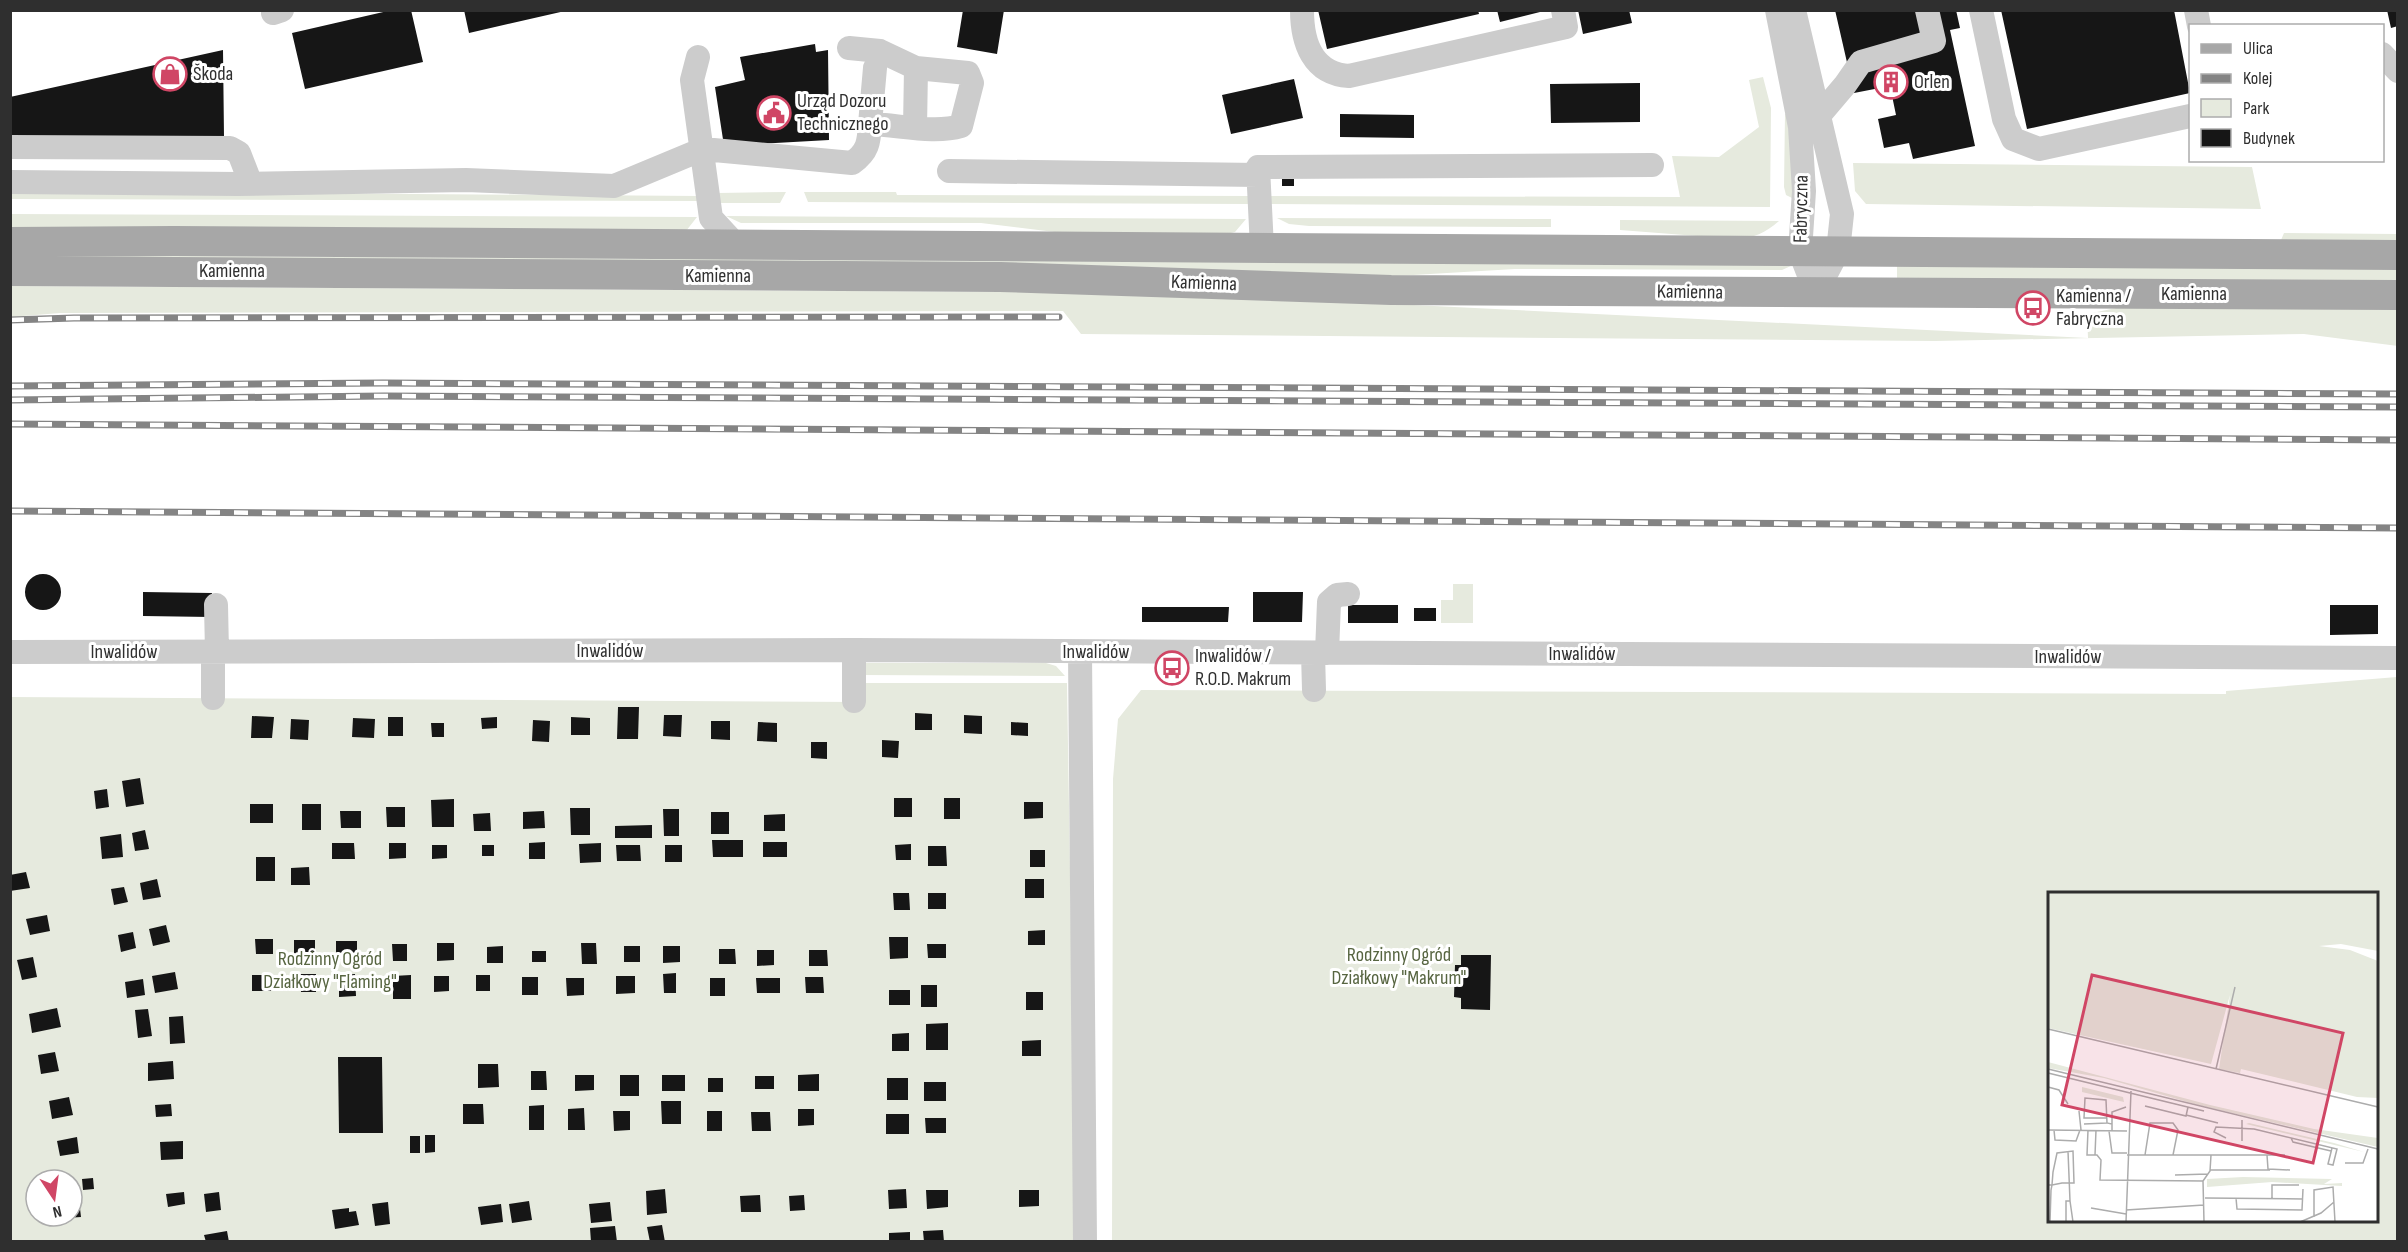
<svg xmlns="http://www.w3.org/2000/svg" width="2408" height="1252" font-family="'Sofia Sans Condensed',sans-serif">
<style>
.green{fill:#e6eade;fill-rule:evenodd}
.building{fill:#161616}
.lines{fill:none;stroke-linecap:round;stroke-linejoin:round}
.minor{stroke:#ccc;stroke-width:24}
.major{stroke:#a7a7a7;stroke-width:30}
.rail-casing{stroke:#848484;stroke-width:7}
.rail{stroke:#fff;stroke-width:4.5;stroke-dasharray:14;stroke-linecap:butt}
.labels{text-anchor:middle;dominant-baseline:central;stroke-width:6;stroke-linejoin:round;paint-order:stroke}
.poi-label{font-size:20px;fill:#2f2f2f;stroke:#fff;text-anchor:start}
.street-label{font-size:20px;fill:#2f2f2f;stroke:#fff}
.park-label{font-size:20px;fill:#576541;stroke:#fff}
.inset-road{fill:none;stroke:#acacac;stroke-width:1.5}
.view{fill:#d04665;fill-opacity:0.15;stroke:#d04665;stroke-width:3}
.inset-edge{fill:none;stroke:#2f2f2f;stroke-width:3}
</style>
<rect width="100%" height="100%" fill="#fff"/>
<path class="green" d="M1763,77L1771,108L1770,207L1270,204L1269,196L1680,197L1672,156L1719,157L1759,127L1749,80Z
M1785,114H1787L1794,179L1792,198L1786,195L1784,187Z
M1853,163L2252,167L2261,209L1866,204L1855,191Z
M11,191L699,196V201L11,199Z
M786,192L780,203H719L718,193Z
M804,192H896L897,195L1249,196L1248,204L808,202Z
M11,214L697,217L686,231L11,232Z
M726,216L1246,219L1235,232L1219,236L1079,235L981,223H741Z
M1277,218L1551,219V227L1309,226L1289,224Z
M1620,220L1779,221C1765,233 1754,238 1736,239L1620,230Z
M2284,233L2397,234V242L2281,240Z
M11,255L1793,265L1782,270L1515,269L1396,276L11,262Z
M1897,263L2397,267L2398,285L1897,283Z
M11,286L1169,293L2088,338L2087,314L2131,305L2397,307L2398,346L2304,334L1935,341L1081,334L1063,311L60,313L11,317Z
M1453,584H1473V623H1441V600H1453Z
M865,663H1046L1056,666L1065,676L860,675Z
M2397,677V1241L1112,1242L1113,779L1118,719L1141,690L2226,694V691ZM2050,894H2376V1220H2050Z
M860,683H1067L1076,1241L11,1242V697L859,702ZM36,1180H72V1216H36Z"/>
<path class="building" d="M392,10H411L423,62L305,89L292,33Z
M464,10H564L565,11L469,33Z
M963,10H1004L997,54L957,47Z
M1318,10H1478L1479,14L1327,49Z
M1497,10H1543L1544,11L1500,22Z
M1578,10H1629L1632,23L1583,34Z
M1835,10H1956L1960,28L1950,30L1975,146L1913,159L1909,143L1884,148L1878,119L1896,115L1890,86L1854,93Z
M2001,10H2174L2190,93L2027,129Z
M2387,10H2398V26L2391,28Z
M815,44L816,52L828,50L829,140L724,146L715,87L745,80L740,57Z
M223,50L224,137H10V97Z
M1294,79L1303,118L1231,134L1222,95Z
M1640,83V122L1551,123L1550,84Z
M1340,114L1414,115V138L1340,137Z
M1282,179H1294V186H1282Z
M25 592a18 18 0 1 1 36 0a18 18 0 1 1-36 0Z
M143,592L212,593L211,617L143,616Z
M1253,592H1303L1302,622H1253Z
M1348,605H1398V623H1348Z
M2330,605H2378V634L2330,635Z
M1142,607H1229L1228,622H1142Z
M1414,608H1436V621H1414Z
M618,707H639L638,739H617Z
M915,713L932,714V730H915Z
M664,715H682L681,737L663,736Z
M964,715L982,716V734L964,733Z
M252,716L274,717L272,738H251Z
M388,717H403V736H388Z
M497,717V728L482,729L481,718Z
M571,717L590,718V735H571Z
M353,718L375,719L374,738L352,737Z
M291,719L309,720L308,740L290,739Z
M533,720L550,721L549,742L532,741Z
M711,721H730V740L711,739Z
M758,722L777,723V742L757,741Z
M1011,722L1028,723V736L1011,735Z
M431,723H444V737H432Z
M882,740L899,741L898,758L882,757Z
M811,742H827V759L811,758Z
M140,778L144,804L126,807L122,781Z
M107,789L109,807L96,809L94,791Z
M894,798H912V817H894Z
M944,798H960V819H944Z
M454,799V827H432L431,800Z
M1024,802H1043V818L1024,819Z
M250,804H273V823H250Z
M302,804H321V830H302Z
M386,807H405V827H387Z
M570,808H590V835H571Z
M663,809H679V836H664Z
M340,811H361V828H341Z
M544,811L545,828L523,829V812Z
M711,812H729V834H711Z
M490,813L491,831H474L473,814Z
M785,814V831H764V815Z
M652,825V838H615V826Z
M145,830L149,849L135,851L132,833Z
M121,834L123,857L102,859L100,837Z
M712,840H743V857H713Z
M545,842V859H529V843Z
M763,842H787V857H763Z
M332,843H354L355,859H332Z
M389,843H406V858L389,859Z
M601,843V862L580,863L579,844Z
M911,844V860H896L895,845Z
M432,845H447V858L432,859Z
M482,845H494V856H482Z
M616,845H640L641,861H617Z
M665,845H682V862H665Z
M928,846H946L947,866H928Z
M1030,850H1045V867H1030Z
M256,857H275V881H256Z
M309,867L310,885H291V868Z
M26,872L30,888L10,891V875Z
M157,879L161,897L143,900L140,883Z
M1025,879H1044V898H1025Z
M124,887L128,902L114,905L111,889Z
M893,893H909L910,910H894Z
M928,893H946V909H928Z
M47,915L50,931L30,935L26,919Z
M166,925L170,942L153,946L149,929Z
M1045,930V945H1028V931Z
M133,932L136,948L121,952L118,935Z
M889,937H908V958L890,959Z
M255,939H273V954H256Z
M294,940H315V958H294Z
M336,941H357V959L336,960Z
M437,943H454V960L437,961Z
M581,943H596L597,964H582Z
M392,944H407V961H393Z
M927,944H946V958H928Z
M503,946V963H487V947Z
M624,946H640V962H624Z
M663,946H680V962L663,963Z
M719,949H735L736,964H719Z
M757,950H774V965L757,966Z
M809,950H827L828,966H809Z
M532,951H546V962H532Z
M1461,955H1491L1490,1010L1461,1009V998L1454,997L1455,965H1461Z
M33,957L37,977L22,980L17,960Z
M175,972L178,989L155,993L152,976Z
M676,973V993H664L663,974Z
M300,974H316V992H301Z
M355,974L356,996L339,997V975Z
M252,975H270L271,991H252Z
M411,975V999H393V976Z
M476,975H490V991H476Z
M434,976H449V991L434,992Z
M616,976H635V993L616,994Z
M522,977H538V995H522Z
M805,977H823L824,993H806Z
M566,978H584V995L567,996Z
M710,978H725V996H710Z
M756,978H780V993H757Z
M143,979L145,995L127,998L125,982Z
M921,985H937V1007H921Z
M889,990H910V1005H889Z
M1026,992H1043V1010H1026Z
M57,1008L61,1027L32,1033L29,1014Z
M148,1009L152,1036L138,1038L135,1010Z
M183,1016L185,1043L170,1044L169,1017Z
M948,1023V1050H926V1024Z
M909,1033V1051H892V1034Z
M1041,1040V1056H1022V1041Z
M55,1052L59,1071L41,1074L38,1055Z
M338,1057H382L383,1133H339Z
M173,1061L174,1079L148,1081V1063Z
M478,1064H498L499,1087L478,1088Z
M531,1071H546L547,1090H531Z
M819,1074V1091H798V1075Z
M575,1075H594V1090L575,1091Z
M620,1075H639V1096H620Z
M662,1075H685V1091H662Z
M755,1076H774V1089H755Z
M708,1078H723V1092H708Z
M887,1078H908V1100H887Z
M924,1082H946V1101H924Z
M69,1097L73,1115L52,1119L49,1101Z
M661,1101H681V1124H662Z
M171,1104L172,1116L156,1117L155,1105Z
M463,1104H483L484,1124H463Z
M544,1105V1130H529V1106Z
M584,1108L585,1130H568V1109Z
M798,1109H814V1125L798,1126Z
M613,1111H630V1130L614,1131Z
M707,1111H722V1131H707Z
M751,1112H770L771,1131H752Z
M886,1114H909V1134H886Z
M925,1118H946V1133H926Z
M425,1135H435V1152L425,1153Z
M410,1136H420V1153H410Z
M77,1137L79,1153L60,1156L57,1141Z
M183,1141V1159L161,1160L160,1142Z
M93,1178L94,1189L83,1190L82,1179Z
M665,1189L667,1213L647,1215L646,1191Z
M906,1189L907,1208L889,1209L888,1190Z
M926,1190H948V1207L927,1209Z
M1019,1190H1039V1206L1019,1207Z
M184,1192L185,1204L168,1207L166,1194Z
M219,1192L221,1210L206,1212L204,1194Z
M760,1195L761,1212H741L740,1196Z
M804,1195L805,1210L790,1211L789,1196Z
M72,1200H79L81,1217L66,1218V1216H72Z
M529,1201L532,1220L512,1223L509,1204Z
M388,1202L390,1224L375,1226L372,1204Z
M610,1202L612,1221L591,1223L589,1204Z
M501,1204L503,1222L481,1225L478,1207Z
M349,1208V1212L356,1211L359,1225L335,1229L332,1210Z
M662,1225L665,1242H650L647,1227Z
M615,1226L617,1242H591L590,1228Z
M943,1230L944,1242H924L923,1231Z
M227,1231L229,1242H206L204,1235Z
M910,1232V1242H889V1233Z"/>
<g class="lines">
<path class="minor" d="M1302,10C1302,43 1313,74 1349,76L1566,27L1563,10
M1777,10L1800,127L1804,191L1800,252L1816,293
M1794,10L1842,214L1838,251L1816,293
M1981,10L2004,119L2013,139L2039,149L2190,116
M2196,10L2199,26
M273,13L282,10
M2382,54L2398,71
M698,57L692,80L711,218L736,245
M1817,118L1845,85L1861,62L1934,41L1927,10
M870,124L875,68
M915,128L916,68
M10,147L230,148L239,153L251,184
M949,171L1258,175
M10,182L238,184L466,180L614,186L703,149L852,163C868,152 869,142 870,124C900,125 934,134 961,126L972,83L968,73L916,68L880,51L849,48
M1262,248L1258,167L1652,165
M216,605L217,652
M10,652L854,650L2398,658
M213,652V698
M1080,652L1085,1242
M1313,653L1314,690
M1327,653L1329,602L1337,595L1348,594
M854,701V650"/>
<path class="major" d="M10,242L174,241L2398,255
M10,271L1000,277L1391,290L2398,295"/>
<defs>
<path id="rail" d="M10,320L74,318L1059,317
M10,386L383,383L2398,394
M10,400L384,396L2398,407
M10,424L2398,440
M10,511L2398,528"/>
</defs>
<use href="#rail" class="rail-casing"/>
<use href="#rail" class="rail"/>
</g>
<defs>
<symbol id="shop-ring" viewBox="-11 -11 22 22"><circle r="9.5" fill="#fff" stroke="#d04665" stroke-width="1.5"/><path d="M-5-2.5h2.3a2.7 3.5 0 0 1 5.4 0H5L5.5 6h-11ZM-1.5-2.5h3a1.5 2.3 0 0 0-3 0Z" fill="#d04665"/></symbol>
<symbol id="building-ring" viewBox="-11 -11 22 22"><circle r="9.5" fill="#fff" stroke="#d04665" stroke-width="1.5"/><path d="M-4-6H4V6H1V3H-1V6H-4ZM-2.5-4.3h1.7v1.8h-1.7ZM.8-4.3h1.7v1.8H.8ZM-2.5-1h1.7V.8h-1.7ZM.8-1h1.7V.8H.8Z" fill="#d04665"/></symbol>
<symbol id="civic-ring" viewBox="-11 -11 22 22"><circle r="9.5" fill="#fff" stroke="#d04665" stroke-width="1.5"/><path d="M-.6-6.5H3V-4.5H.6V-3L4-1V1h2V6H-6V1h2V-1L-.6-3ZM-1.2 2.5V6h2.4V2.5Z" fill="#d04665"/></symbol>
<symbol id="bus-ring" viewBox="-11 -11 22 22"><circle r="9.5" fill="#fff" stroke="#d04665" stroke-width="1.5"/><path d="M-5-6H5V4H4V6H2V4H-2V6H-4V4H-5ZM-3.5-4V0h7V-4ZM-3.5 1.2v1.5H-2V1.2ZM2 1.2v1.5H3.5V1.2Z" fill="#d04665"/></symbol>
</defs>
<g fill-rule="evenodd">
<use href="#shop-ring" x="151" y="55" width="38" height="38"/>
<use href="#building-ring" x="1872" y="63" width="38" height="38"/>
<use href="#civic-ring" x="755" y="94" width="38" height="38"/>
<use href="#bus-ring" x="2014" y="289" width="38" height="38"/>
<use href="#bus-ring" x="1153" y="649" width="38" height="38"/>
</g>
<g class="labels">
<g class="poi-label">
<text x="193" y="74">Škoda</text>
<text x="1914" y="82">Orlen</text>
<text x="797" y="101">Urząd Dozoru<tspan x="797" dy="23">Technicznego</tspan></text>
<text x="2056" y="296">Kamienna /<tspan x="2056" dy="23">Fabryczna</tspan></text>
<text x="1195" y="656">Inwalidów /<tspan x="1195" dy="23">R.O.D. Makrum</tspan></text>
</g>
<g class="street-label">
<text transform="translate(1801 209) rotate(-89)">Fabryczna</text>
<text x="232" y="271">Kamienna</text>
<text x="718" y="276">Kamienna</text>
<text transform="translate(1204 283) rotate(2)">Kamienna</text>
<text transform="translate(1690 292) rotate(1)">Kamienna</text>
<text x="2194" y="294">Kamienna</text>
<text x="610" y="651">Inwalidów</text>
<text x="124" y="652">Inwalidów</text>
<text x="1096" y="652">Inwalidów</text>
<text x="1582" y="654">Inwalidów</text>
<text x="2068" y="657">Inwalidów</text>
</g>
<g class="park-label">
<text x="1399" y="955">Rodzinny Ogród<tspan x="1399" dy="23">Działkowy "Makrum"</tspan></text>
<text x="330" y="959">Rodzinny Ogród<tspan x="330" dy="23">Działkowy "Flaming"</tspan></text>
</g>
</g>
<g transform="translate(2048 892)">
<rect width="330" height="330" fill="#fff"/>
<path d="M0,0H330V59L293,52L271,54L302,58L330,69V206L309,205L193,177L192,181L171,177L182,103L163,172L0,136ZM0,170L162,213L266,237L330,246V255L150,213L56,186L0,176ZM34,195L75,205L76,210L34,200ZM201,231L286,251L316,260L198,232ZM195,285L284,287L276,292L294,291V294L224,290L159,295V287Z" fill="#e6eade"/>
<path class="inset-road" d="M0,137L330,215M0,177L330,257M168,177L187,95M0,181L156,219M0,195L11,198L20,212M97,214L138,224L140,215M31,219L33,238M138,223L170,231M59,226H36L37,206L58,208L59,231L64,232V239M36,232L59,231M64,232V220L78,215M0,238L79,239M6,238L7,248L28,249L32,238M40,238L39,263H49L53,268L52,288L155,289M61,239L64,261H79M178,246L166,240L168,235L206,237L289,257L285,273L280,272L284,256M243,246L245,250L283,259M194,249V228M47,263L48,238M79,263H237M97,263L102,231H125L130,238L125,263M219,263L220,277L242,278M297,271H315L320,257M162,278H222M127,283L160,282M155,289L156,330M155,289L162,279L163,263M0,293H4L14,291H26L25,259L9,261L5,280L4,293L3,298L2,330M157,306L255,307M188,306L189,317L254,318L255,297M224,306V293H251M22,309L25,330M43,316L78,322M78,318L156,313M266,325V298L285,295L287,330M18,330V309H22L20,259M78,330L83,199M252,330L273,321L286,310"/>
<path class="view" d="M44,83L295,141L265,271L14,213Z"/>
<rect width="330" height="330" class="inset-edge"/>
</g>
<rect width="2408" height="1252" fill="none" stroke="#2f2f2f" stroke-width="24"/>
<rect x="2189" y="24" width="195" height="138" fill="#ffffff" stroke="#acacac" stroke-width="1.5"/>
<rect x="2201" y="44" width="30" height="9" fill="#a7a7a7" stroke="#acacac" stroke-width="1.5"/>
<text x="2243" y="54" font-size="18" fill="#2f2f2f">Ulica</text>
<rect x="2201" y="74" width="30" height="9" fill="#848484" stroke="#acacac" stroke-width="1.5"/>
<text x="2243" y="84" font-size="18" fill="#2f2f2f">Kolej</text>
<rect x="2201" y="99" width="30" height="18" fill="#e6eade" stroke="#acacac" stroke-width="1.5"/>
<text x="2243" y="114" font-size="18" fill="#2f2f2f">Park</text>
<rect x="2201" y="129" width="30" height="18" fill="#161616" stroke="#acacac" stroke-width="1.5"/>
<text x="2243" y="144" font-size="18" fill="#2f2f2f">Budynek</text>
<g transform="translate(54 1198) rotate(167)"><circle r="28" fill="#ffffff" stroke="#acacac" stroke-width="1.5"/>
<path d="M0-4.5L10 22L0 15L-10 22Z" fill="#d04665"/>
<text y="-9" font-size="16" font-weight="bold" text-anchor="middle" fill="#2f2f2f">N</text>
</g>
</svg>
